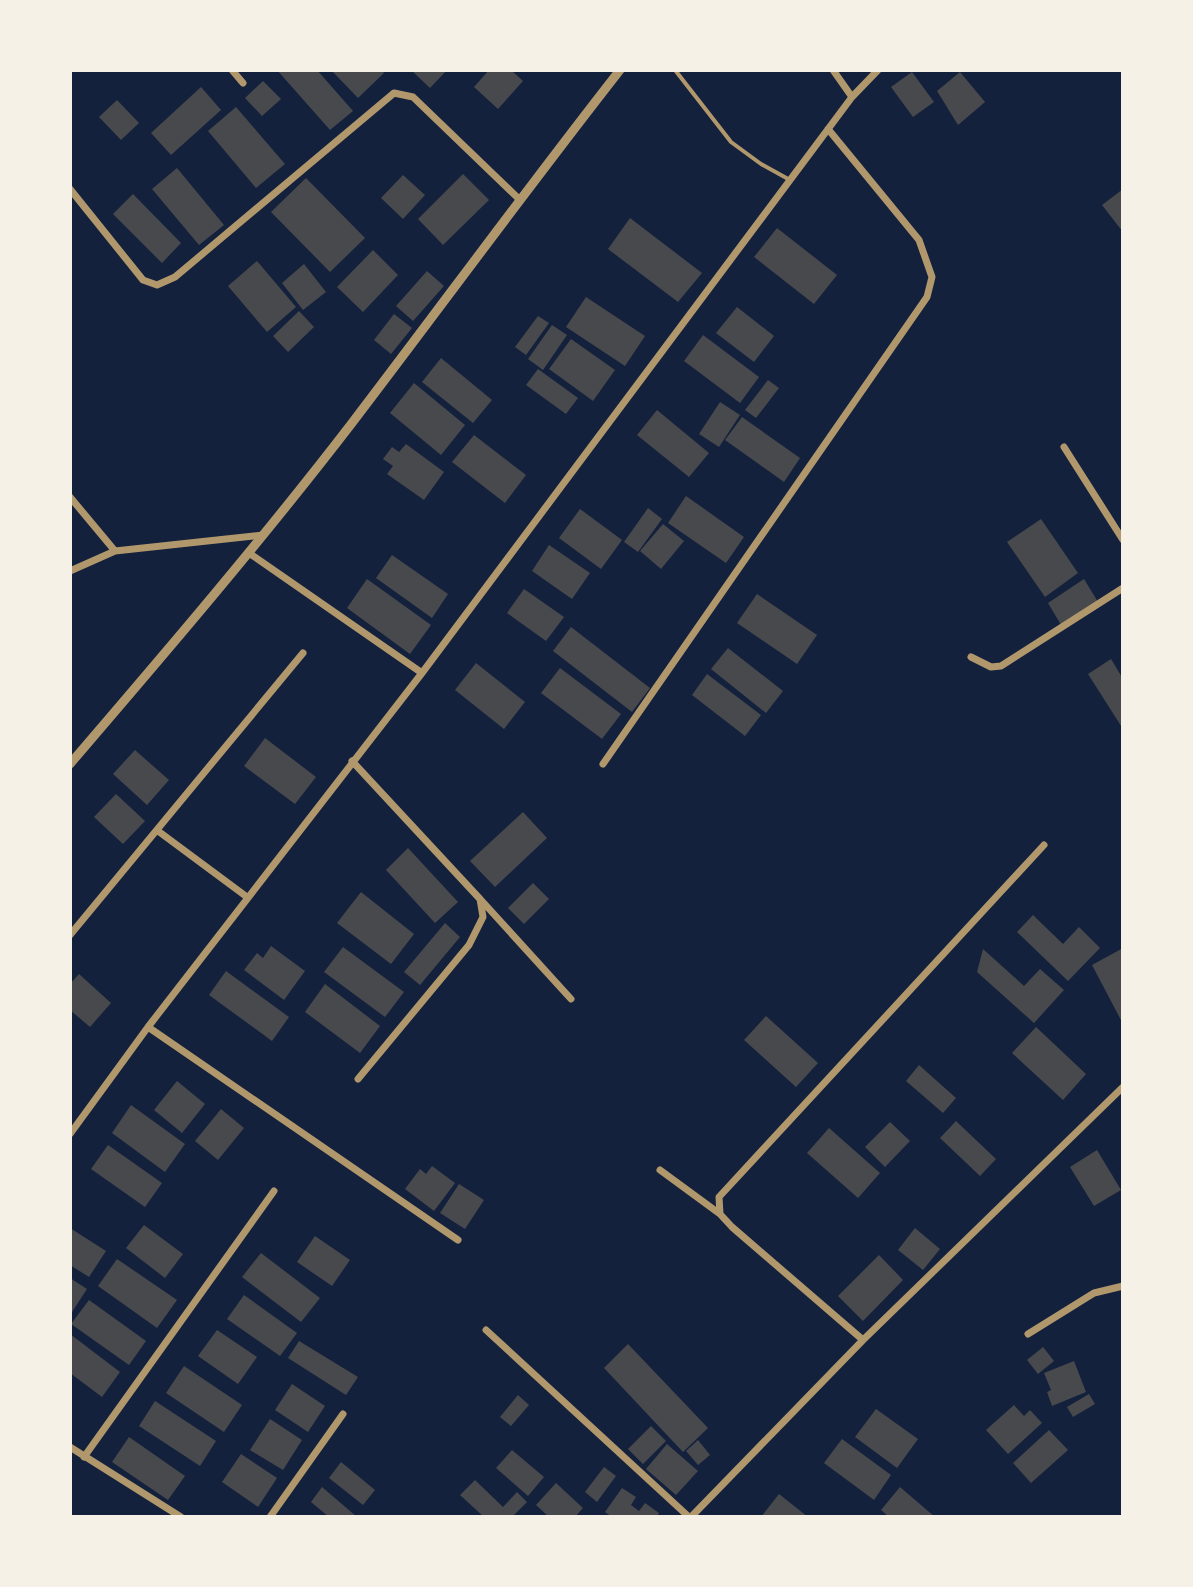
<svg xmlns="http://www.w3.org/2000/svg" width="1193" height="1587" font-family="Inter,sans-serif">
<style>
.building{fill:#48494c}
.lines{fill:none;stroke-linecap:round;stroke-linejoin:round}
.service{stroke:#b1986c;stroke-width:4}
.minor{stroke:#b1986c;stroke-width:7}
.tertiary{stroke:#b1986c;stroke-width:9}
</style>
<rect width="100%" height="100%" fill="#14213d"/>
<path class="building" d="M277,70H317L353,111L330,130Z
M331,70H381L384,73L358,98Z
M411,70H447L430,88Z
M489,70H511L523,81L498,109L474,87Z
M912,72L934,102L913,117L891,87Z
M960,72L985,102L958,125L937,91Z
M263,81L281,99L262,116L245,98Z
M201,87L221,110L171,155L151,133Z
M117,100L139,123L121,140L99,117Z
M236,107L285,164L256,188L208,131Z
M177,168L224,225L199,245L152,189Z
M463,174L489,200L443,245L418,219Z
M403,175L425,195L403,219L381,198Z
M306,178L365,238L330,272L271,212Z
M1123,189V232L1102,205Z
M133,194L181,243L162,263L113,214Z
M630,218L702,273L678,302L608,249Z
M777,228L837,275L814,304L754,257Z
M373,250L398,275L363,312L337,287Z
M257,261L296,307L267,332L228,286Z
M304,264L326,292L303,310L282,283Z
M427,271L444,286L413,321L396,306Z
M586,297L645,336L625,366L566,327Z
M737,307L774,336L754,362L716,333Z
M299,311L314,327L288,352L273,336Z
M394,314L412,328L391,354L374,340Z
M538,316L549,323L526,355L515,347Z
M552,325L567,335L543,370L528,359Z
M703,335L759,377L740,403L684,361Z
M571,339L615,370L593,401L549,369Z
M441,358L492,400L473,423L422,382Z
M538,369L578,398L566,414L526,385Z
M768,380L779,388L756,418L745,410Z
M414,383L465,425L441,455L390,413Z
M720,402L740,415L719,447L699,434Z
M657,410L709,453L689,477L637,435Z
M742,417L800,458L784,482L725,440Z
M474,435L526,475L505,503L452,462Z
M406,444L444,472L424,500L387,474L393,466L383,459L392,447L399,452Z
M686,496L744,537L726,563L668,523Z
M648,508L662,519L638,552L624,542Z
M580,509L622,540L601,569L559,538Z
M1041,519L1078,573L1045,597L1007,542Z
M663,524L684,541L661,569L640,551Z
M549,545L590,573L572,599L532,571Z
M392,555L448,594L432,618L376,578Z
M367,579L431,625L410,654L347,608Z
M1084,579L1098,602L1061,625L1048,603Z
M524,589L564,617L546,641L507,613Z
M757,594L817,635L797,664L737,623Z
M571,627L650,688L632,712L553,651Z
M728,648L783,691L766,713L711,669Z
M1111,659L1123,679V729L1088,674Z
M476,663L525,702L504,729L455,690Z
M560,668L621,714L602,739L541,693Z
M707,674L761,715L745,736L692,695Z
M265,738L316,777L295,804L244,766Z
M135,750L169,780L147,805L113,774Z
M116,794L145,821L123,844L94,817Z
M523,812L547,838L495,887L470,861Z
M408,848L458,902L435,923L386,870Z
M533,883L549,899L524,924L508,908Z
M361,892L414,934L391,964L337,923Z
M1033,915L1063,944L1079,927L1100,948L1068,981L1017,932Z
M445,923L460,937L420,985L404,972Z
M271,946L305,971L284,1000L244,970L257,953L263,958Z
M343,947L404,992L385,1017L324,972Z
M1123,948V1024L1092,965Z
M983,949L1024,986L1040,969L1064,990L1034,1023L977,972Z
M226,971L289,1017L272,1041L209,995Z
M79,974L111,1003L90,1027L70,1010V984Z
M325,984L380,1026L360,1053L305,1012Z
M766,1016L818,1063L796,1087L744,1040Z
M1036,1027L1086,1074L1063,1100L1012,1053Z
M919,1065L956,1098L943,1113L906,1081Z
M177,1081L205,1104L182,1133L154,1110Z
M131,1105L185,1144L165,1172L112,1133Z
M221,1109L244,1128L218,1160L195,1141Z
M956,1121L996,1159L980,1176L940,1138Z
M890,1122L910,1141L885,1167L865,1147Z
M829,1128L880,1173L858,1198L807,1153Z
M108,1145L162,1183L145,1207L91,1169Z
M1097,1150L1121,1190L1094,1206L1070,1167Z
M432,1166L455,1183L434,1211L405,1189L420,1169L426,1174Z
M459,1184L484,1200L465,1229L440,1213Z
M144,1225L183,1254L165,1278L126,1248Z
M70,1228L106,1251L89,1277L70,1265Z
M915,1228L940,1249L923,1270L898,1250Z
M315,1236L350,1260L332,1286L297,1262Z
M261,1253L320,1298L301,1322L242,1277Z
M879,1255L903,1280L863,1321L838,1296Z
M117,1259L177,1300L157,1328L98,1286Z
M70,1278L87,1289L70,1315Z
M244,1295L297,1333L280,1356L227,1319Z
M89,1300L146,1341L129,1365L71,1324Z
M217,1330L257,1357L238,1384L198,1356Z
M70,1334L120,1372L102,1397L70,1373Z
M299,1341L358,1377L346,1395L288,1358Z
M628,1344L708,1428L683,1452L604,1368Z
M1043,1347L1054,1361L1038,1374L1027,1360Z
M1074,1361L1086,1392L1052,1406L1047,1392L1051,1390L1044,1373Z
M184,1366L242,1405L224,1432L166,1393Z
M292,1384L325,1406L308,1432L275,1410Z
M1089,1394L1095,1404L1073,1417L1067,1407Z
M518,1395L529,1405L511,1426L500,1417Z
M155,1401L216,1441L200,1466L139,1426Z
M1014,1405L1024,1416L1030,1410L1042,1423L1008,1454L986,1430Z
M876,1409L918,1439L897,1468L855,1437Z
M270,1419L302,1440L283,1470L250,1450Z
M651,1426L666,1441L643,1464L628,1449Z
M1049,1430L1068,1450L1031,1483L1013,1463Z
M129,1437L185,1476L168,1500L112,1462Z
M842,1439L891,1475L874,1500L824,1463Z
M698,1440L710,1455L698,1465L686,1451Z
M667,1444L698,1471L676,1495L646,1469Z
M512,1450L544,1477L528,1496L496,1468Z
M241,1454L277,1478L258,1507L222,1482Z
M341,1462L375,1490L363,1505L329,1478Z
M604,1467L616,1476L597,1502L585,1492Z
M475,1480L503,1507L517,1492L527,1502L512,1517H484L460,1495Z
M556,1483L583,1508L575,1517H549L536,1505Z
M322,1487L357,1517H329L311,1502Z
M900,1487L935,1517H889L881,1510Z
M622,1488L636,1497L631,1505L639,1511L645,1503L659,1513L657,1517H612L605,1512Z
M779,1494L808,1517H761Z"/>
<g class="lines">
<path class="service" d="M675,70L731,142L761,164L790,180"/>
<path class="minor" d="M232,70L243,83
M833,70L852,97
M70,189L143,280L157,285L175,277L394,93L413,97L519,199
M1064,447L1123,540
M70,497L115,551
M249,553L422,673
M70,571L115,551L263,535
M971,657L991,667L1001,666L1123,588
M352,761L480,899L483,917L469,945L358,1079
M603,764L927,297L932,277L919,240L828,129
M158,831L247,897
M481,900L571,999
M70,935L303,653
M148,1027L458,1240
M70,1134L148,1027L422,673L852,97L878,70
M660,1170L720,1214
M486,1330L689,1517
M1028,1334L1094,1293L1123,1286
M863,1340L732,1227L720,1214L719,1197L1044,845
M70,1447L181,1517
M84,1457L274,1191
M270,1517L343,1414
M691,1517L863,1340L1123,1087"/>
<path class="tertiary" d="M70,764C166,652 262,540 352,423C442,305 529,186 620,70"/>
</g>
<rect width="1193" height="1587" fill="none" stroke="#f6f1e7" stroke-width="144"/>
</svg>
